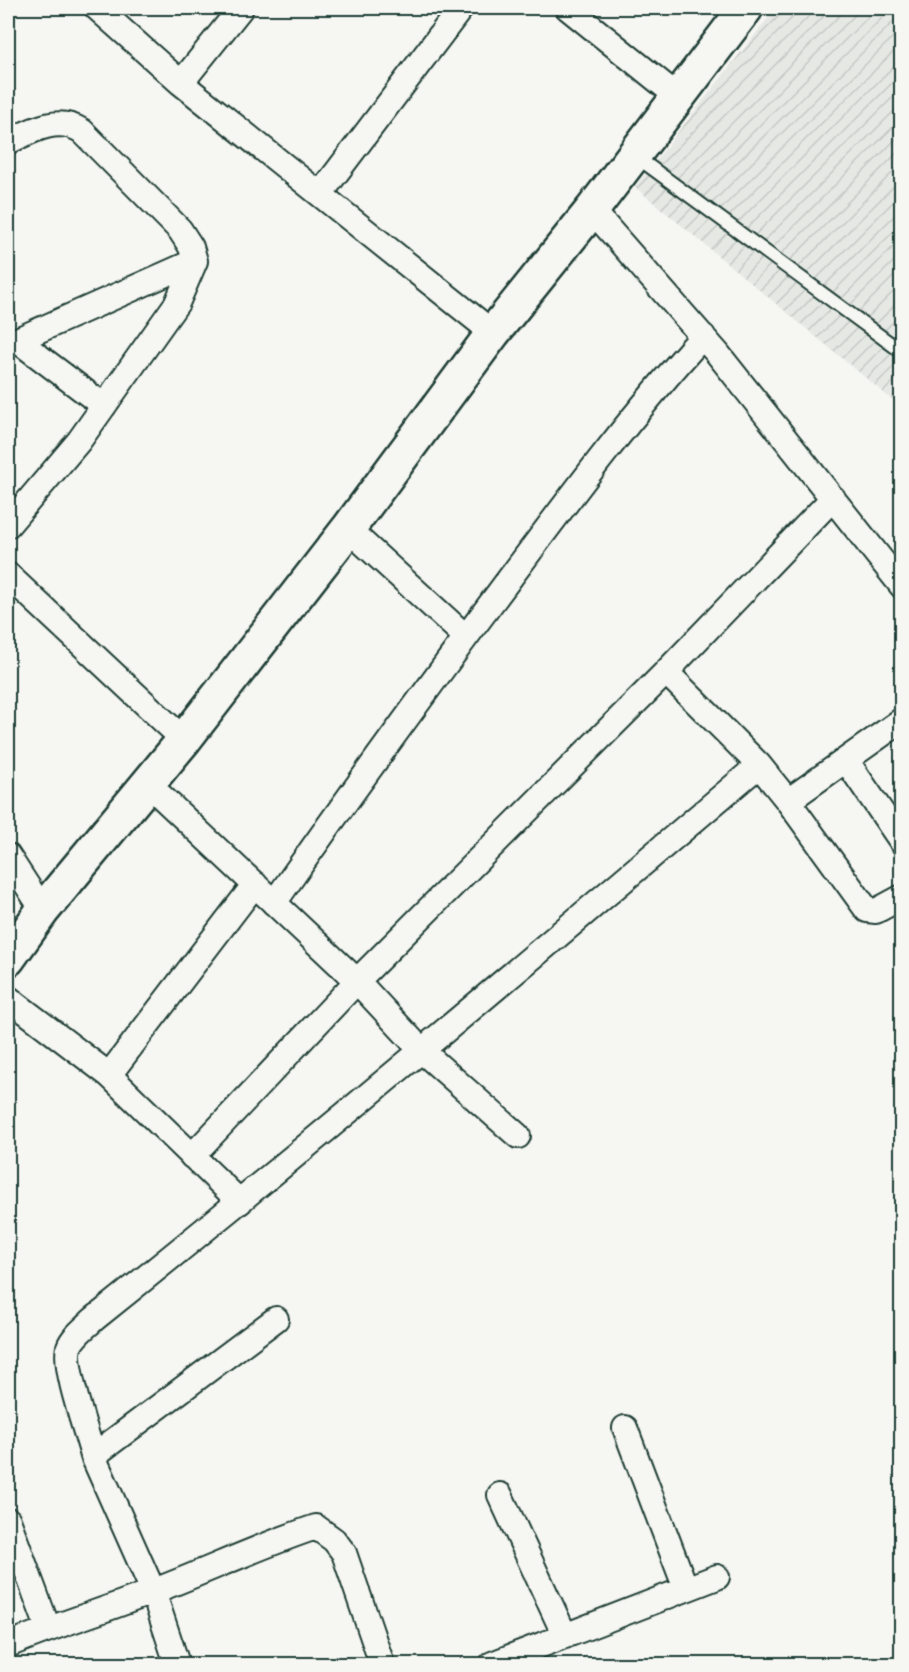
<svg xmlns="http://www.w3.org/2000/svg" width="909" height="1672" font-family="Kalam,sans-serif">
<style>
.industrial{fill:url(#industrial-furrows)}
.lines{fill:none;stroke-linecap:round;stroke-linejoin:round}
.lane-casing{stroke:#1f3d34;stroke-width:16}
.street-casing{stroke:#1f3d34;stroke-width:28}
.highway-casing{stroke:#1f3d34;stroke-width:38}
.lane{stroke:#f6f6f2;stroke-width:12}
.street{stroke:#f6f6f2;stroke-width:24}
.highway{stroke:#f6f6f2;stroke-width:33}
</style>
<defs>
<pattern id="industrial-furrows" width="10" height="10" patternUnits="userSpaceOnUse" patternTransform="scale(1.5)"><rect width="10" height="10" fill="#e6e8e4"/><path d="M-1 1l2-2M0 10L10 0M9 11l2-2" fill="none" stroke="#c5c8c4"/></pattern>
</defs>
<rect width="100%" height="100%" fill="#f6f6f2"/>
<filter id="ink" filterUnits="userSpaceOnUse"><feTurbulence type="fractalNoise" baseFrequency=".0167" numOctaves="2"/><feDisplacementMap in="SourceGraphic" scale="12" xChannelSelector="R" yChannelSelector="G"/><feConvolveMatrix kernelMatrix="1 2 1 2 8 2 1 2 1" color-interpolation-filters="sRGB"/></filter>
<g filter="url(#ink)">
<path class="industrial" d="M776,8H901V407L635,187Z"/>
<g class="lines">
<defs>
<path id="lane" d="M634,155L902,352"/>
<path id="street" d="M97,8L181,83L493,333
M568,8L677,96
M181,83L241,8
M8,142C31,131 57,115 82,131L180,230L191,247L195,261L177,303L79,441L8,525
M321,193L461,8
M592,210L718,354L902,586
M17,340L104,406
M8,344L195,261
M348,529L466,637
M8,575L184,740
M666,672L759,765L788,801L902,720
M846,760L902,842
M147,783L357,981L422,1051L518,1136
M788,801L867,910L876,911L902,897
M8,856L43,910
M274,903C351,793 430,685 510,578C572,495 633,413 703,336
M8,998L109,1075L240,1202
M109,1075L255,884
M192,1156L357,981L666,672L833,498
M625,1428L686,1589
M93,1456C87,1432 63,1368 69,1347C73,1336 86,1327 94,1319C319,1139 539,952 759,765
M500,1495L565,1636
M8,1520L48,1628
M8,1645C56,1625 106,1610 154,1591C209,1570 261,1545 316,1527L334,1540L344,1553L382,1664
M177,1664L153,1591L93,1456L276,1319
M492,1664L717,1577"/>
<path id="highway" d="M8,959L43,910L184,740L348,529L493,333L592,210L746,8"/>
</defs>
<use href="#lane" class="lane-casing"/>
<use href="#street" class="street-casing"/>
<use href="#highway" class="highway-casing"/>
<use href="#lane" class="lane"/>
<use href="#street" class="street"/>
<use href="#highway" class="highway"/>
</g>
</g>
<rect width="909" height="1672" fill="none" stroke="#f6f6f2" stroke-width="30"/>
<rect x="15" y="15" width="879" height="1642" fill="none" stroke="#1f3d34" stroke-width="2" filter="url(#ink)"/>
</svg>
